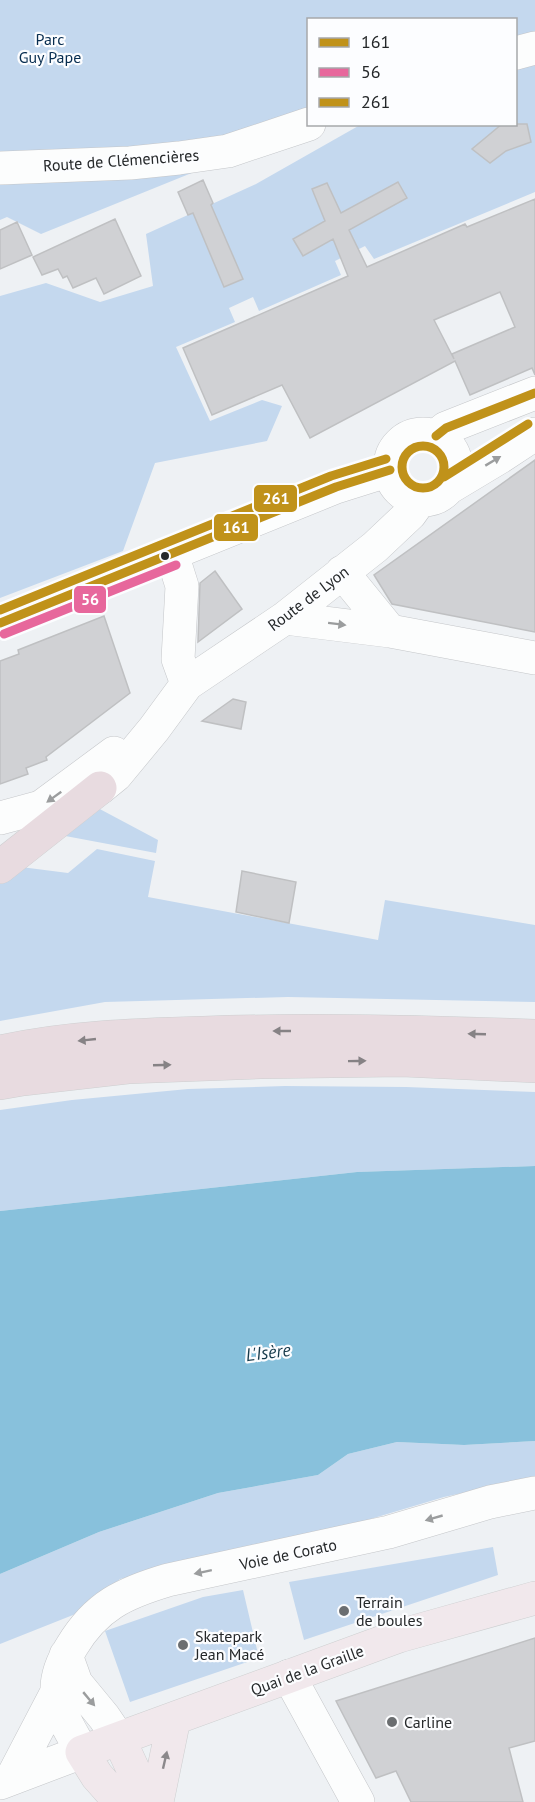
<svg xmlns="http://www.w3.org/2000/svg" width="535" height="1802" font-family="'PT Sans',sans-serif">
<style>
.green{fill:#c4d8ee}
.water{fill:#88c1dc}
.building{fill:#d0d1d4;stroke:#bfc0c2;stroke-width:1.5;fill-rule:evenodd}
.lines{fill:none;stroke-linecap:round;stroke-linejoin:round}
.minor-casing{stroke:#c4c6c9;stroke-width:34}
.major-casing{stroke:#cdcfd0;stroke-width:34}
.highway-casing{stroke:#cdcfd0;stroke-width:34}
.minor{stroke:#fcfdfd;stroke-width:33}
.major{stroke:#f1e8ec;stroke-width:33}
.highway{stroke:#e8dbe0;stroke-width:33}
.bus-1-casing{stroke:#fcfdff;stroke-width:14}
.bus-2-casing{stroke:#fcfdff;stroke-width:14}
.bus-3-casing{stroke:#fcfdff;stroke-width:14}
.bus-1{stroke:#c0921a;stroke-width:9}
.bus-2{stroke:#e7679c;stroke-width:9}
.bus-3{stroke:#c0921a;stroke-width:9}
.oneway{fill:#9b9d9e}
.oneway2{fill:#868285}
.oneway3{fill:#8b888b}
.bus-dot{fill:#25282a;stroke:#fcfdff;stroke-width:2}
.poi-dot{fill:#6b6e71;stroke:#fcfdff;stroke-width:2}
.labels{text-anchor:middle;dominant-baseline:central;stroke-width:4.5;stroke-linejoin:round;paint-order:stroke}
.park-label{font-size:16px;fill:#072d50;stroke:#fcfdff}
.street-label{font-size:16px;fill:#25282a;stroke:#fcfdff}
.poi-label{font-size:16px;fill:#25282a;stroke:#fcfdff;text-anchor:start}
.water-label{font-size:18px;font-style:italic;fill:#173b4c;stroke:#fcfdff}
.line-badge{stroke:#fcfdff;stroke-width:2}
.badge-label{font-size:16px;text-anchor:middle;font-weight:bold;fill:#fff}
</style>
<rect width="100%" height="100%" fill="#eef1f4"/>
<path class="green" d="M0,0H535V48L516,53V20H308V123L0,167Z
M535,64V192L374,259L365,246L335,261L341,275L259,311L253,297L229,308L235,322L176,347L210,421L262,400L282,406L267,441L155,463L123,551L0,598V296L46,283L100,302L153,286L146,234L256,184L360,125L516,124V70Z
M199,170L41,234L7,217L0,220V185Z
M96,807L158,840L156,853L60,835Z
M97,849L155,861L148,897L378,940L385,900L535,925V1002L288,997L105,1002L0,1021V873L21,867L68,873Z
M285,1086L406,1087L535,1092V1166L357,1172L0,1211V1110L72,1100L188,1089Z
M535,1441V1477L444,1497L317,1535L120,1579L78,1613L0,1644V1574L99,1532L218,1493L318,1475L348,1454L397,1442L464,1445Z
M493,1547L498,1575L304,1640L289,1582Z
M243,1590L259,1658L130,1702L105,1631L203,1597Z"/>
<path class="water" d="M535,1166V1441L464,1445L397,1442L348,1454L318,1475L218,1493L99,1532L0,1574V1211L357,1172Z"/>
<path class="building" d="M502,124H527L531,142L506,151L490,163L472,149Z
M203,180L213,203L211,205L243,279L224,287L193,213L188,215L178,192Z
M398,182L407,198L349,230L367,267L465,224L467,227L535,199V375L532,368L470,395L455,361L310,438L282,385L212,415L183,348L348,276L333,239L303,256L293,239L325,221L312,189L327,183L341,213ZM500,292L515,327L452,354L454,359L434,320Z
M115,219L141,276L104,294L96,278L73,288L67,276L63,278L58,269L42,275L33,257Z
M17,222L32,255L0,269V230Z
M535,460V632L392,604L374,575Z
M215,571L242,609L198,642L200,583Z
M104,616L130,693L46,757L47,760L26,768L28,774L0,784V661L19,654L18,650Z
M233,699L246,702L241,729L202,721Z
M242,871L296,882L289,923L236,912Z
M535,1638V1741L509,1748L523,1802H411L396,1771L376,1778L336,1701Z"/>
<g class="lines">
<defs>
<path id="minor" d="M516,53L535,48
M0,168L130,163L179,158L228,151L309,124
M390 467a33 33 0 1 1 66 0a33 33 0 1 1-66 0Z
M436,436L446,428L535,393
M450,487L500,457L535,434
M172,554L182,586L178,659L187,684
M342,572L390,631
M285,618L390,631L535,658
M0,623L336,487L390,470
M100,788L116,775L154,729L187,684L285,618L375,547L410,514L420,500
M0,818L41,807L114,753
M66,1655L76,1683L104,1717L119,1739
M289,1676L358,1802
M12,1778L57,1692
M0,1783L82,1752C73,1734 58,1714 57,1693C56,1676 63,1660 72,1646C96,1606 124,1593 168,1580L389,1532L490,1502L535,1493"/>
<path id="major" d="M119,1739L148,1802
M120,1802L97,1776L82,1752L399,1636L535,1598
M157,1802L174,1719"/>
<path id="highway" d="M0,867L100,788
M0,1052C66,1037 136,1035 203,1033C314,1029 424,1032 535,1036
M0,1083L23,1079L128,1067L260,1062L402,1060L535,1066"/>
</defs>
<use href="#minor" class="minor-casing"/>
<use href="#major" class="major-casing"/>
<use href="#highway" class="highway-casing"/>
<use href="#minor" class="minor"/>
<use href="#major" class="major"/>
<use href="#highway" class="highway"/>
<defs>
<path id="bus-1" d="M436,436L446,428L535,393
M0,623L336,487L390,470"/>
<path id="bus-2" d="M4,634L176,565"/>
<path id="bus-3" d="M402 467a21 21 0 1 1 42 0a21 21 0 1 1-42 0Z
M444,477L528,424
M0,610L331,476L386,459"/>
</defs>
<use href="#bus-1" class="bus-1-casing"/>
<use href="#bus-2" class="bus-2-casing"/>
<use href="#bus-3" class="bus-3-casing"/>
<use href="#bus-1" class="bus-1"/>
<use href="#bus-2" class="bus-2"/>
<use href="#bus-3" class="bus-3"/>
</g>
<defs><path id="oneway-solid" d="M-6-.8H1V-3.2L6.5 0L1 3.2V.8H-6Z" transform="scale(1.5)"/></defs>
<g class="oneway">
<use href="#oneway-solid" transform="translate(493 461) rotate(-31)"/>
<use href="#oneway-solid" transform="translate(337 624) rotate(7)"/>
<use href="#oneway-solid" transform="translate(54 797) rotate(144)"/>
<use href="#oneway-solid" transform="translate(434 1518) rotate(164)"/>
<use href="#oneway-solid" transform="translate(203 1572) rotate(168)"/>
<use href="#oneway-solid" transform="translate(89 1699) rotate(50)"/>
</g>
<g class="oneway2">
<use href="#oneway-solid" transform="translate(282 1031) rotate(-180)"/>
<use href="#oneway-solid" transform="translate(477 1034) rotate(-178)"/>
<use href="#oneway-solid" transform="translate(87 1040) rotate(174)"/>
<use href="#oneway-solid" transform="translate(357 1061) rotate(-1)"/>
<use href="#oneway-solid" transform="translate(162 1065) rotate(-2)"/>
</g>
<use class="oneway3" href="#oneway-solid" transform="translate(165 1760) rotate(-77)"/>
<circle class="bus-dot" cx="165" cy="556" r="5"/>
<g class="poi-dot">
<circle cx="344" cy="1611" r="6"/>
<circle cx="183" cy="1645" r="6"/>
<circle cx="392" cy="1722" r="6"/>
</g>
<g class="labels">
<g class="park-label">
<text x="50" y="39">Parc<tspan x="50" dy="18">Guy Pape</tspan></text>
</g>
<g class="street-label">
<text transform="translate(121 160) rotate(-4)">Route de Clémencières</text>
<text transform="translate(308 598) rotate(-37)">Route de Lyon</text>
<text transform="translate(288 1554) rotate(-12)">Voie de Corato</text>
<text transform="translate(307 1670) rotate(-20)">Quai de la Graille</text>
</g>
<g class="poi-label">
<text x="356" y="1602">Terrain<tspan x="356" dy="18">de boules</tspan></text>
<text x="195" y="1636">Skatepark<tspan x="195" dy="18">Jean Macé</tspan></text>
<text x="404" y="1722">Carline</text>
</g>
<g class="water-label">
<text transform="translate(268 1352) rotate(-7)">L'Isère</text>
</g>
</g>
<g class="line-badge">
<rect x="253" y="484" width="45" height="29" rx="6" fill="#c0921a"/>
<rect x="213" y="513" width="46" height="29" rx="6" fill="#c0921a"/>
<rect x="73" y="585" width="34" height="29" rx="6" fill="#e7679c"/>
</g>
<g class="badge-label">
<text x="276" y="504">261</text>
<text x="236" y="533">161</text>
<text x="90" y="605">56</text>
</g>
<rect x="307" y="18" width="210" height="108" fill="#fcfdff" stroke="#a6a8aa" stroke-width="1.5"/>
<rect x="319" y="38" width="30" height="9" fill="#c0921a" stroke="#a6a8aa" stroke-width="1.5"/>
<text x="361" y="48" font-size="18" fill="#25282a">161</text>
<rect x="319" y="68" width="30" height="9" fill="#e7679c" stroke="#a6a8aa" stroke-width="1.5"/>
<text x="361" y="78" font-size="18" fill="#25282a">56</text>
<rect x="319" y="98" width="30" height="9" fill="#c0921a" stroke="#a6a8aa" stroke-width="1.5"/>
<text x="361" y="108" font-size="18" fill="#25282a">261</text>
</svg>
